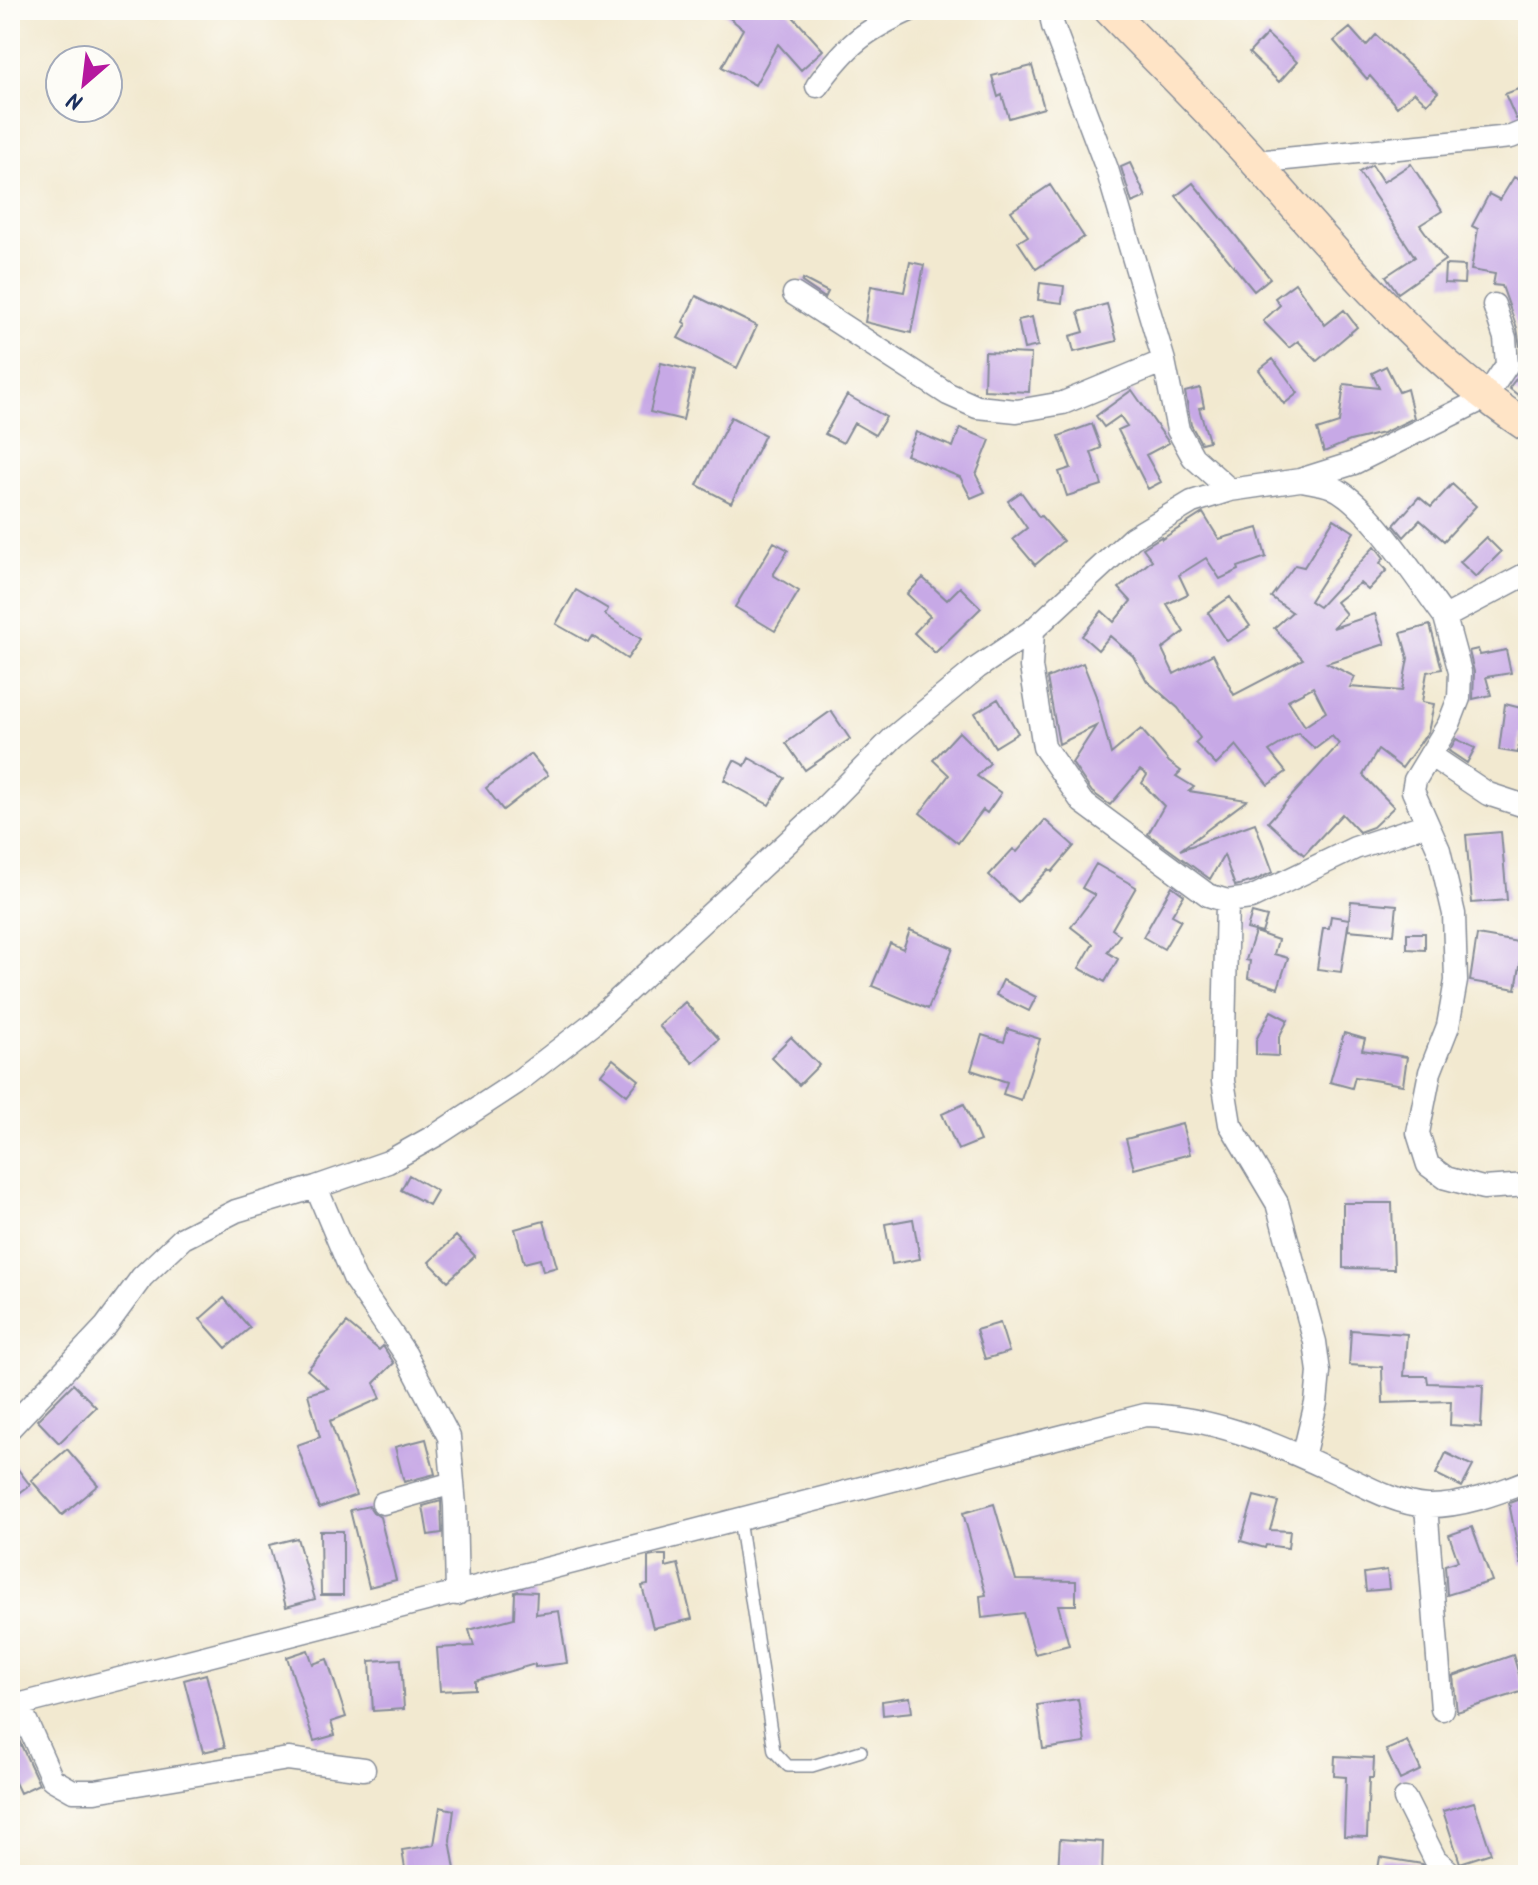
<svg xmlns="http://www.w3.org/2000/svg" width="1538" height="1885" font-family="Kalam,sans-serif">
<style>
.building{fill:#c7a9e6;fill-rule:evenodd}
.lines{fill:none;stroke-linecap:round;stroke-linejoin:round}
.lane-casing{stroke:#868c97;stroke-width:14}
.street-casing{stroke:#868c97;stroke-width:25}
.secondary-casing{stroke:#868c97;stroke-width:33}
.lane{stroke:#fff;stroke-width:11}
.street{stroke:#fff;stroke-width:22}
.secondary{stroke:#ffe4c6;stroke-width:30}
</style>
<rect width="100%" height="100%" fill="#fdfcf7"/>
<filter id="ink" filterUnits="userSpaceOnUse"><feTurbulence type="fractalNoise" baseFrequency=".0125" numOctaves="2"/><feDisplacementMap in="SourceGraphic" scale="16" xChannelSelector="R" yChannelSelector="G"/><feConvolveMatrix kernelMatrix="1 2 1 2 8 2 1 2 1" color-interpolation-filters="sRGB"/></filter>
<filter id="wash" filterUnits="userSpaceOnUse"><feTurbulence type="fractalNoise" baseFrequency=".006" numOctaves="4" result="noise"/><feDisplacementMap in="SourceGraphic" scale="32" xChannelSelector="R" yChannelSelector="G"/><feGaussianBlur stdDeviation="1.8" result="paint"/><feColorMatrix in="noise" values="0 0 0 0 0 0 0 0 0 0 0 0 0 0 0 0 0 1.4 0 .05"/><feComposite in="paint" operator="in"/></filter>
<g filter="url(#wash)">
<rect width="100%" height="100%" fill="#f2e9d0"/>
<g id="blocks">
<path class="building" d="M720,10H787L823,50L801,70L778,44L755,85L722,67L743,29Z
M1350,28L1366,46L1376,35L1438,92L1427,104L1414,92L1397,107L1370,76L1367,79L1334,41Z
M1267,34L1297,62L1279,82L1249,53Z
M1032,66L1044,108L1009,118L1002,95L998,97L992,76Z
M1518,89L1528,114L1516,119L1505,94Z
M1130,163L1146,197L1132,203L1121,167Z
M1411,164L1442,211L1420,225L1445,260L1398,293L1386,276L1415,257L1359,172L1372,165L1383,182Z
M1514,177L1528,185V354H1526L1523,345L1520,346L1517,328L1502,286L1493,285L1495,274L1471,270L1478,229L1472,226L1489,194L1500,200Z
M1193,183L1270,278L1254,291L1176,196Z
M1050,185L1084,237L1036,269L1018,242L1028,236L1011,211Z
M910,262L924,265L911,333L865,322L871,286L904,292Z
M1445,265L1465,266L1464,284L1444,283Z
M803,279L828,292L825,298L802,282Z
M1040,283L1064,286L1062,303L1038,300Z
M1295,283L1325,325L1344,310L1357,327L1317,361L1298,341L1289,348L1263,321L1280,305L1275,298Z
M696,296L757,326L737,368L678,338L686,324L683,322Z
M1107,304L1117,341L1074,352L1070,336L1084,332L1078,312Z
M1032,317L1038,346L1024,349L1018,320Z
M985,352L1031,354L1029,392L984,390Z
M1273,359L1298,393L1284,404L1259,370Z
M661,363L694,371L683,420L650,412Z
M1528,363V403L1509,388Z
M1386,366L1399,392L1407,389L1414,418L1383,433L1350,441L1324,452L1317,430L1339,423L1344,384L1379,388L1372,373Z
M1200,388L1204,407L1199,408L1209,441L1201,443L1191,425L1185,392Z
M1132,390L1169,443L1146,455L1161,482L1148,489L1118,430L1127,426L1120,416L1104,427L1096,416Z
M847,395L886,417L875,435L854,423L843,443L825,434Z
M731,417L765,435L731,503L697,485Z
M1092,424L1101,448L1091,452L1102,485L1067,496L1059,472L1071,468L1059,436Z
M960,428L990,440L976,475L985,492L971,498L960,477L906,455L916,432L953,447Z
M1452,484L1476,506L1444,541L1420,520L1404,537L1394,525L1419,497L1431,507Z
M1021,492L1039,517L1041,516L1063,541L1035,565L1013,539L1027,528L1008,501Z
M1203,513L1219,539L1258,528L1266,557L1238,567L1239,570L1220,579L1206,558L1179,575L1188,594L1167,604L1184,632L1162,649L1174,674L1213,654L1234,695L1303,659L1274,628L1292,612L1271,597L1295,565L1304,567L1334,519L1354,532L1310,601L1319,607L1375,546L1384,558L1380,563L1387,570L1368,590L1360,583L1336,602L1346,614L1333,628L1375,614L1385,644L1327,663L1355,677L1350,687L1402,691L1408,658L1401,633L1430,625L1442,669L1427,672L1422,702L1434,704L1428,732L1402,768L1378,750L1363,775L1394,807L1373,827L1359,832L1342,814L1304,855L1268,822L1339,744L1332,736L1315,749L1298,733L1269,751L1286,772L1268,785L1236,745L1216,765L1195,743L1200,738L1178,708L1147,681L1133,656L1110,636L1098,650L1082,636L1102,611L1114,622L1131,601L1119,588L1152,560L1143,548L1161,537L1162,539ZM1313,687L1326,712L1305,726L1288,700Z
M1486,537L1501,552L1476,577L1460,562Z
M774,542L788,550L773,575L799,591L775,631L735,607Z
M923,578L947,600L960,587L981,608L935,653L914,633L930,616L907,594Z
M576,590L608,609L605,615L641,639L627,659L592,636L588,642L556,624Z
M1230,597L1250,626L1227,641L1208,612Z
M1478,649L1480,655L1506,650L1511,673L1486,677L1491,695L1473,699L1474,672L1469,651Z
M1083,663L1096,696L1111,754L1141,729L1169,762L1181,771L1176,776L1194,787L1189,791L1247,800L1180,850L1255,823L1273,872L1254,881L1235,886L1224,855L1210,879L1148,834L1164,806L1142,783L1147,775L1140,770L1110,805L1092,792L1072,763L1096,726L1059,744L1047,678Z
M998,699L1018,733L995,747L975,713Z
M1505,704L1521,708L1520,714L1528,715V734L1520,733L1518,753L1499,750Z
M831,711L850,739L805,770L786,743Z
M959,732L990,763L977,776L1001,793L987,813L983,810L958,843L920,813L949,775L933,760Z
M1456,739L1475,748L1467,763L1449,751Z
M531,754L548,775L503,810L486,788Z
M749,758L785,778L769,805L724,780L734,760L745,766Z
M1045,820L1074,846L1052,872L1049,869L1018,902L989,875L1013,849L1017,852Z
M1501,832L1507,900L1472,903L1466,835Z
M1096,864L1136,887L1112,929L1120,935L1107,952L1118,959L1105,982L1079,968L1093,944L1071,927L1095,895L1082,888Z
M1172,886L1184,895L1172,915L1181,920L1164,949L1143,937Z
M1351,901L1397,905L1394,934L1348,930Z
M1252,913L1267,917L1262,933L1247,929Z
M1331,916L1349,919L1341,972L1317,969L1323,928H1329Z
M910,930L953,948L928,1009L872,986L890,943L903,949Z
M1255,932L1278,940L1274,954L1288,958L1278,988L1248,978L1250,961L1246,960Z
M1407,933H1425V950L1407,949Z
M1477,935L1524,943L1516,989L1470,981Z
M1003,980L1036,997L1029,1011L996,995Z
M685,1002L719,1039L693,1063L659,1026Z
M1271,1011L1288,1020L1279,1037V1056L1256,1055V1040Z
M1008,1029L1040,1039L1021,1100L1003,1094L1007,1082L971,1070L982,1035L1004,1042Z
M1344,1033L1365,1039L1362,1050L1407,1057L1403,1085L1355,1077L1352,1088L1330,1082Z
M791,1037L819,1065L799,1085L771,1057Z
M613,1059L639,1080L627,1095L601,1074Z
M964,1104L980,1141L958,1150L942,1114Z
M1182,1124L1190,1154L1134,1169L1126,1139Z
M409,1175L437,1191L429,1205L401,1190Z
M1343,1203H1392L1394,1269L1343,1268Z
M913,1219L920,1259L892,1264L885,1224Z
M544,1221L557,1267L543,1271L540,1259L524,1263L515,1229Z
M456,1236L475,1256L448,1281L429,1262Z
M224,1298L250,1328L226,1348L200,1319Z
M347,1323L379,1350L383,1346L394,1363L374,1383L381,1398L330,1421L356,1495L319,1508L297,1445L320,1437L308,1394L328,1388L307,1370Z
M1000,1323L1009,1352L985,1359L976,1330Z
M1351,1330L1407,1334L1404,1376H1427L1428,1383L1483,1385L1481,1427L1450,1425L1451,1401L1383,1403L1382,1367L1349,1365Z
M73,1384L96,1407L59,1443L37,1420Z
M426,1439L435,1474L404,1482L395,1447Z
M67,1449L98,1485L62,1515L31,1480Z
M1446,1453L1473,1466L1462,1487L1436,1474Z
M10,1459L30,1485L10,1500Z
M1254,1496L1278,1502L1270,1530L1290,1531L1288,1548L1266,1545L1265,1548L1241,1541Z
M1528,1496V1563L1521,1564L1509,1503Z
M441,1501L442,1533L428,1535L423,1506Z
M994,1504L1016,1580L1076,1581V1605H1058L1069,1645L1035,1654L1023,1613L982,1618L980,1596L986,1595L963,1513Z
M369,1506L373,1512L380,1517L396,1580L369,1587L350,1510Z
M1472,1527L1492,1581L1447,1595L1445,1565L1458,1561L1449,1535Z
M320,1531H343V1595H321Z
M297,1538L315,1599L286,1607L269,1545Z
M659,1555H666V1567L678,1564L692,1619L653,1628L642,1586L648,1585V1557Z
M1387,1570L1389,1589L1366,1591L1364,1573Z
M518,1591L537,1592L536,1614L559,1611L567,1663L535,1667V1664L475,1681V1689L440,1691L437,1648L474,1646L469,1630L514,1618L515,1592Z
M308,1650L313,1664L327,1659L346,1717L331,1722L335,1735L314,1741L287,1657Z
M1513,1655L1524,1691L1457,1712L1453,1676Z
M401,1659L404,1709L373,1711L370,1661Z
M206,1674L225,1747L203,1752L184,1680Z
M910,1697L912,1712L883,1715L882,1701Z
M1078,1699L1085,1743L1043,1749L1037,1705Z
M10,1721L39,1784L20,1793L10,1772Z
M1407,1741L1421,1770L1400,1780L1386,1750Z
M1335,1756L1374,1758L1373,1778H1369L1367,1837L1344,1836L1346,1777L1334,1776Z
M1474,1802L1491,1853L1460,1863L1443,1811Z
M440,1807L454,1810L450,1840L456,1875H406L402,1850L434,1845Z
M1060,1839L1103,1842L1102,1874L1058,1871Z
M1380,1857L1422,1864L1432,1875H1377Z"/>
</g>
</g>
<g filter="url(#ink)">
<use href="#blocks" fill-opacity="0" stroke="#868c97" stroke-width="2"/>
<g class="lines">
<defs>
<path id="lane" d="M739,1520L774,1751L788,1766H812L861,1751"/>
<path id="street" d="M1050,10L1053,26L1107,169L1164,361L1178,430L1193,457L1230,490
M817,86C847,45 863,31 910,10
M1255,162L1511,137L1528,130
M794,294L948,394L977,407L1017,411L1063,403L1164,361
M1302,480C1311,482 1323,483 1332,487C1369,503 1419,583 1445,617L1460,672L1459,698L1449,724L1415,780L1413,791L1439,850L1454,914L1456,981L1448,1026L1430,1072L1418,1133L1428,1165L1446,1178L1483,1188L1528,1185
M1445,617L1528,573
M1033,630L1031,667L1044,747L1082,802L1208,895L1227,901L1251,898L1355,848L1427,824
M1430,755L1488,794L1528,807
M1227,901L1223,1081L1230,1124L1277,1203L1315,1342L1319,1372L1316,1403L1303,1457
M316,1187L355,1280L406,1355L449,1437L455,1506L457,1594
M10,1428L106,1326L142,1277L183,1238L236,1211L316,1187L388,1162L438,1134L516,1083L592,1024L817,815L894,737L977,668L1033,630L1132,538L1192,502L1230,490L1300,480L1354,463L1485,398L1507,365L1505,338L1494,305
M383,1503L453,1483
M1426,1506L1442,1709
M19,1705L52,1779L73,1791H95L288,1759L364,1769
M10,1707L1145,1415C1211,1417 1271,1442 1331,1470C1360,1483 1394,1504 1427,1506C1460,1507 1498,1493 1528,1481
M1405,1799L1435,1859L1453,1875"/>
<path id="secondary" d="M1109,10C1158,61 1210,111 1257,164C1341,258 1422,357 1528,427"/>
</defs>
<use href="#lane" class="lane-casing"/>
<use href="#street" class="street-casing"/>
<use href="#secondary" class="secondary-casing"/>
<use href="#lane" class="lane"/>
<use href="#street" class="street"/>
<use href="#secondary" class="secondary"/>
</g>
</g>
<rect width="1538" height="1885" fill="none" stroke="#fdfcf7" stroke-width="40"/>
<g transform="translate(84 84) rotate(208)"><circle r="38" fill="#fdfcf7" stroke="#a3aaba" stroke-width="2"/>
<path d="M0-6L14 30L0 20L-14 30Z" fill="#b5179e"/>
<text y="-12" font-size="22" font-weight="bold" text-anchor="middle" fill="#1b2f5e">N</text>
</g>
</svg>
